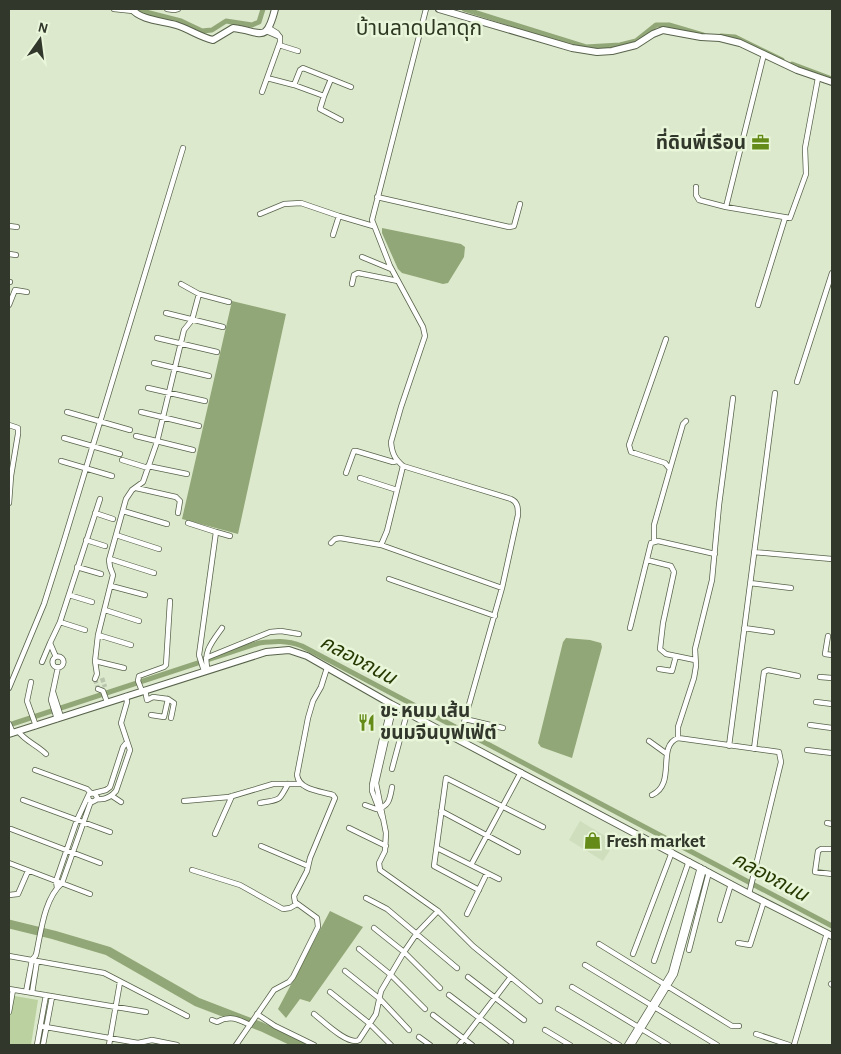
<svg xmlns="http://www.w3.org/2000/svg" width="841" height="1054" font-family="'Alegreya Sans','Noto Sans Thai',sans-serif">
<style>
.built{fill:#cfdfbd}
.green{fill:#bbd2a0}
.water{fill:#92a777}
.lines{fill:none;stroke-linecap:round;stroke-linejoin:round}
.canal{stroke:#92a777;stroke-width:5}
.river{stroke:#92a777;stroke-width:9}
.street-tunnel{stroke:#bac5ad;stroke-width:4.5;stroke-dasharray:4.5 2;stroke-linecap:butt}
.street-casing{stroke:#58634b;stroke-width:6}
.secondary-casing{stroke:#58634b;stroke-width:8}
.street{stroke:#fff;stroke-width:4.5}
.secondary{stroke:#fff;stroke-width:6}
.labels{text-anchor:middle;dominant-baseline:central;stroke-width:5;stroke-linejoin:round;paint-order:stroke}
.poi-label{font-size:19px;font-weight:bold;fill:#32372c;stroke:#e9f6da;text-anchor:start}
.water-label{font-size:20px;font-style:italic;fill:#263901;stroke:#e9f6da}
.quarter-label{font-size:21px;fill:#2e3822;stroke:#e9f6da}
</style>
<rect width="100%" height="100%" fill="#dce9cd"/>
<path class="built" d="M580,821L615,842L603,861L569,840Z"/>
<path class="green" d="M9,995L38,1000L31,1045H9Z"/>
<path class="water" d="M382,228L461,244L465,247L464,257L448,283L443,284L402,273L398,269L382,233Z
M232,301L286,314L238,534L182,519Z
M566,638L590,640L601,643L602,647L572,758L541,747L538,743L563,642Z
M330,911L363,927L310,1002L300,999L286,1018L278,1009Z"/>
<g class="lines">
<path class="canal" d="M134,9L181,21L202,31L212,30L226,21L252,25L259,22L263,9
M464,9L586,47L620,45L636,41L656,25H669L703,35
M721,36L735,37L782,60
M792,64L832,79
M9,725L259,643C275,641 286,640 302,646L832,926"/>
<path class="river" d="M9,924L54,935L108,951L197,1002L262,1027L300,1045"/>
<path class="street-tunnel" d="M102,678L105,687
M95,679L98,689"/>
<defs>
<path id="street" d="M114,9L133,11
M167,9L174,10L178,9
M426,9L372,220L390,266L423,327L425,336L401,407L391,442C392,454 395,459 403,466L511,499C518,502 518,508 518,515L502,588L459,740
M266,31L280,37L277,33L269,28
M279,45L298,51
M267,78L294,85L324,96L320,109L341,120
M331,79L351,87
M294,85L300,70L303,68L331,79L324,96
M262,92L280,42V37
M696,187V195L699,200L726,207L790,218L806,174L805,148L818,78
M377,197L509,227L514,226L520,204
M726,207L764,54
M260,214L284,204L301,203L339,216L373,226
M9,226L17,227
M333,235L339,216
M9,254L16,255
M362,257L391,269
M9,282H10
M181,284L199,294L229,302
M352,284L354,275L358,273L398,281
M9,305L15,290L27,292
M758,305L785,218
M166,313L223,327
M157,338L217,352
M154,363L209,376
M797,382L832,273
M148,388L205,401
M67,412L130,430
M141,412L199,426
M9,425L18,428V434L11,476L9,503
M136,436L193,450
M64,438L120,454
M122,460L148,468
M61,461L112,476
M148,466L187,474
M670,469L683,424L686,421
M346,473L354,451H356L393,462L397,461
M360,478L397,490
M136,488L176,497L180,501L178,513
M123,511L167,524
M95,513L113,519
M188,523L216,532L199,655L204,671
M216,532L230,536
M116,535L159,549
M86,540L105,546
M654,541V525L670,469L665,463L631,452L629,445L666,339
M331,543L335,539L340,538L381,545L387,531L403,466
M381,545L502,588
M754,552L832,559
M110,559L154,573
M647,560L671,566L674,572L663,623L660,649L666,654L695,660
M77,567L101,574
M389,579L495,616
M750,583L791,588
M111,586L145,595
M69,595L92,602
M105,610L139,621
M60,622L85,630
M630,628L651,543L658,541L715,554
M744,628L772,632
M98,635L131,645
M828,636L825,654L832,655
M52.5 662a5.5 5.5 0 1 1 11 0a5.5 5.5 0 1 1-11 0Z
M56,657L50,643L60,622L100,499
M206,658L270,632L281,631L299,634
M95,661L124,668
M42,662L50,643
M659,669L672,671L676,656
M208,670C202,653 212,642 222,628
M820,677L832,678
M95,679L97,674L95,661L98,635L113,575L110,567L109,560L126,499L132,490L143,482L157,442L184,330L192,320L199,294
M31,682L27,701L36,726
M9,688L44,604L63,544L183,148
M98,689L103,691L107,702
M145,690L147,700L153,697L168,699L164,717L151,715
M142,691L138,681L139,676L164,667L166,665L170,601
M53,692L61,717
M168,699L174,703L171,718
M816,702L832,704
M57,719L51,700L58,667
M465,719L503,728
M9,724L13,733
M810,725L832,728
M386,726L391,704
M389,727L393,709
M18,731C25,741 37,745 46,754
M388,731L376,783L386,833L385,851L379,863L380,870L438,911L473,946L540,1001
M678,738V727L694,678L696,666L695,649L712,580L719,505L733,398
M649,741L667,754
M729,746L775,393
M754,749L764,672L768,670L798,676
M807,750L832,753
M392,769L407,713
M35,770L87,789L91,793
M94,793L106,790L110,787L123,747L127,742
M652,795C677,784 656,746 678,738L779,752L781,762L749,894
M112,796L121,802
M97,799C105,800 111,797 116,791L130,750L121,723L127,702L126,696
M23,800L110,832
M184,801L229,797L273,784H300
M260,803C280,799 278,803 288,784
M365,805L376,809C389,807 390,799 392,787
M441,811L518,852
M382,817L372,791V785L384,730
M827,823L832,824
M349,828L386,846
M11,829L100,863
M215,834L232,796
M261,846L308,866
M437,848L499,879
M832,849H821L818,851L815,872L832,874
M9,863L90,894
M471,865L521,772
M192,870L240,885L283,909L290,908L297,904
M57,888L56,881L77,820L89,794L94,793L97,797L96,800L92,802L89,800L88,797
M479,890L434,866L446,778L543,827
M9,895L18,894L28,871
M366,898L387,909L457,968
M467,914L487,873
M720,920L731,884
M374,928L404,952L440,988
M738,943L750,945L764,901
M599,944L732,1026H739
M359,949L391,975L425,1009
M689,950L709,872
M633,954L672,852
M9,956L104,973L187,1016
M654,961L689,861
M585,965L717,1045
M345,971L380,999L409,1030
M468,977L524,1020
M831,984L832,985
M572,987L668,1045
M9,989L146,1012
M26,992L32,960L36,955C41,932 44,899 62,883L91,801
M330,992L370,1024L391,1045
M32,993L37,961
M449,995L511,1042
M558,1009L619,1045
M9,1012L13,990
M257,1014L275,1026L314,1045
M314,1014C323,1021 348,1046 359,1040L376,1014L381,991L404,952L417,933L438,911
M433,1015L472,1045
M212,1020L217,1022C230,1015 238,1019 250,1025
M40,1026L138,1043L152,1040L177,1045
M545,1030L570,1045
M756,1034L789,1045
M419,1037L430,1045
M37,1045L46,995
M43,1045L52,997
M109,1045L120,982
M236,1045L274,990L289,982L293,977L318,927L317,918L295,902L294,896L307,871L310,858L335,798L333,795C320,791 299,790 297,775L308,718L313,701L321,687L327,668
M459,1045L510,978
M627,1045L671,973L700,867
M632,1045L675,974L704,869
M794,1045L827,933"/>
<path id="secondary" d="M132,9C140,20 163,21 176,25C189,29 200,37 213,40L233,28C261,31 266,45 275,9
M439,9L572,48L597,52L612,51L636,45L653,34L663,30L701,37L720,38L740,43L797,70L832,82
M9,734L266,652L289,650L307,656L391,704L749,894L832,936"/>
</defs>
<use href="#street" class="street-casing"/>
<use href="#secondary" class="secondary-casing"/>
<use href="#street" class="street"/>
<use href="#secondary" class="secondary"/>
</g>
<defs>
<symbol id="office-bare" viewBox="-9 -9 18 18"><path d="M-6-3h4V-5.5h4V-3h4V5H-6ZM-1-4.5V-3h2v-1.5ZM-6 0V1H6V0Z" fill="#648b17" stroke="#e9f6da" stroke-width="2.5" paint-order="stroke"/></symbol>
<symbol id="restaurant-bare" viewBox="-9 -9 18 18"><path d="M-5-6h1v4h1v-4h1v4h1v-4h1v5L-1.5 .5V6h-2V.5L-5-1ZM5-6V6H3V1.5H1.5Q1.5-4 5-6Z" fill="#648b17" stroke="#e9f6da" stroke-width="2.5" paint-order="stroke"/></symbol>
<symbol id="shop-bare" viewBox="-9 -9 18 18"><path d="M-5-2.5h2.3a2.7 3.5 0 0 1 5.4 0H5L5.5 6h-11ZM-1.5-2.5h3a1.5 2.3 0 0 0-3 0Z" fill="#648b17" stroke="#e9f6da" stroke-width="2.5" paint-order="stroke"/></symbol>
</defs>
<g fill-rule="evenodd">
<use href="#office-bare" x="748" y="130" width="25" height="25"/>
<use href="#restaurant-bare" x="354" y="710" width="25" height="25"/>
<use href="#shop-bare" x="580" y="828" width="25" height="25"/>
</g>
<g class="labels">
<g class="poi-label">
<text x="746" y="143" text-anchor="end">ที่ดินพี่เรือน</text>
<text x="380" y="711">ขะ หนม เส้น<tspan x="380" dy="22">ขนมจีนบุฟเฟ่ต์</tspan></text>
<text x="606" y="841">Fresh market</text>
</g>
<g class="water-label">
<text transform="translate(358 660) rotate(28)">คลองถนน</text>
<text transform="translate(770 877) rotate(28)">คลองถนน</text>
</g>
<g class="quarter-label">
<text x="419" y="28">บ้านลาดปลาดุก</text>
</g>
</g>
<rect width="841" height="1054" fill="none" stroke="#32372c" stroke-width="20"/>
<g transform="translate(40 40) rotate(14)" stroke="#e9f6da" stroke-width="4" paint-order="stroke">
<path d="M0-4L9 19L0 12L-9 19Z" fill="#32372c"/>
<text y="-8" font-size="14" font-weight="bold" text-anchor="middle" fill="#32372c">N</text>
</g>
</svg>
